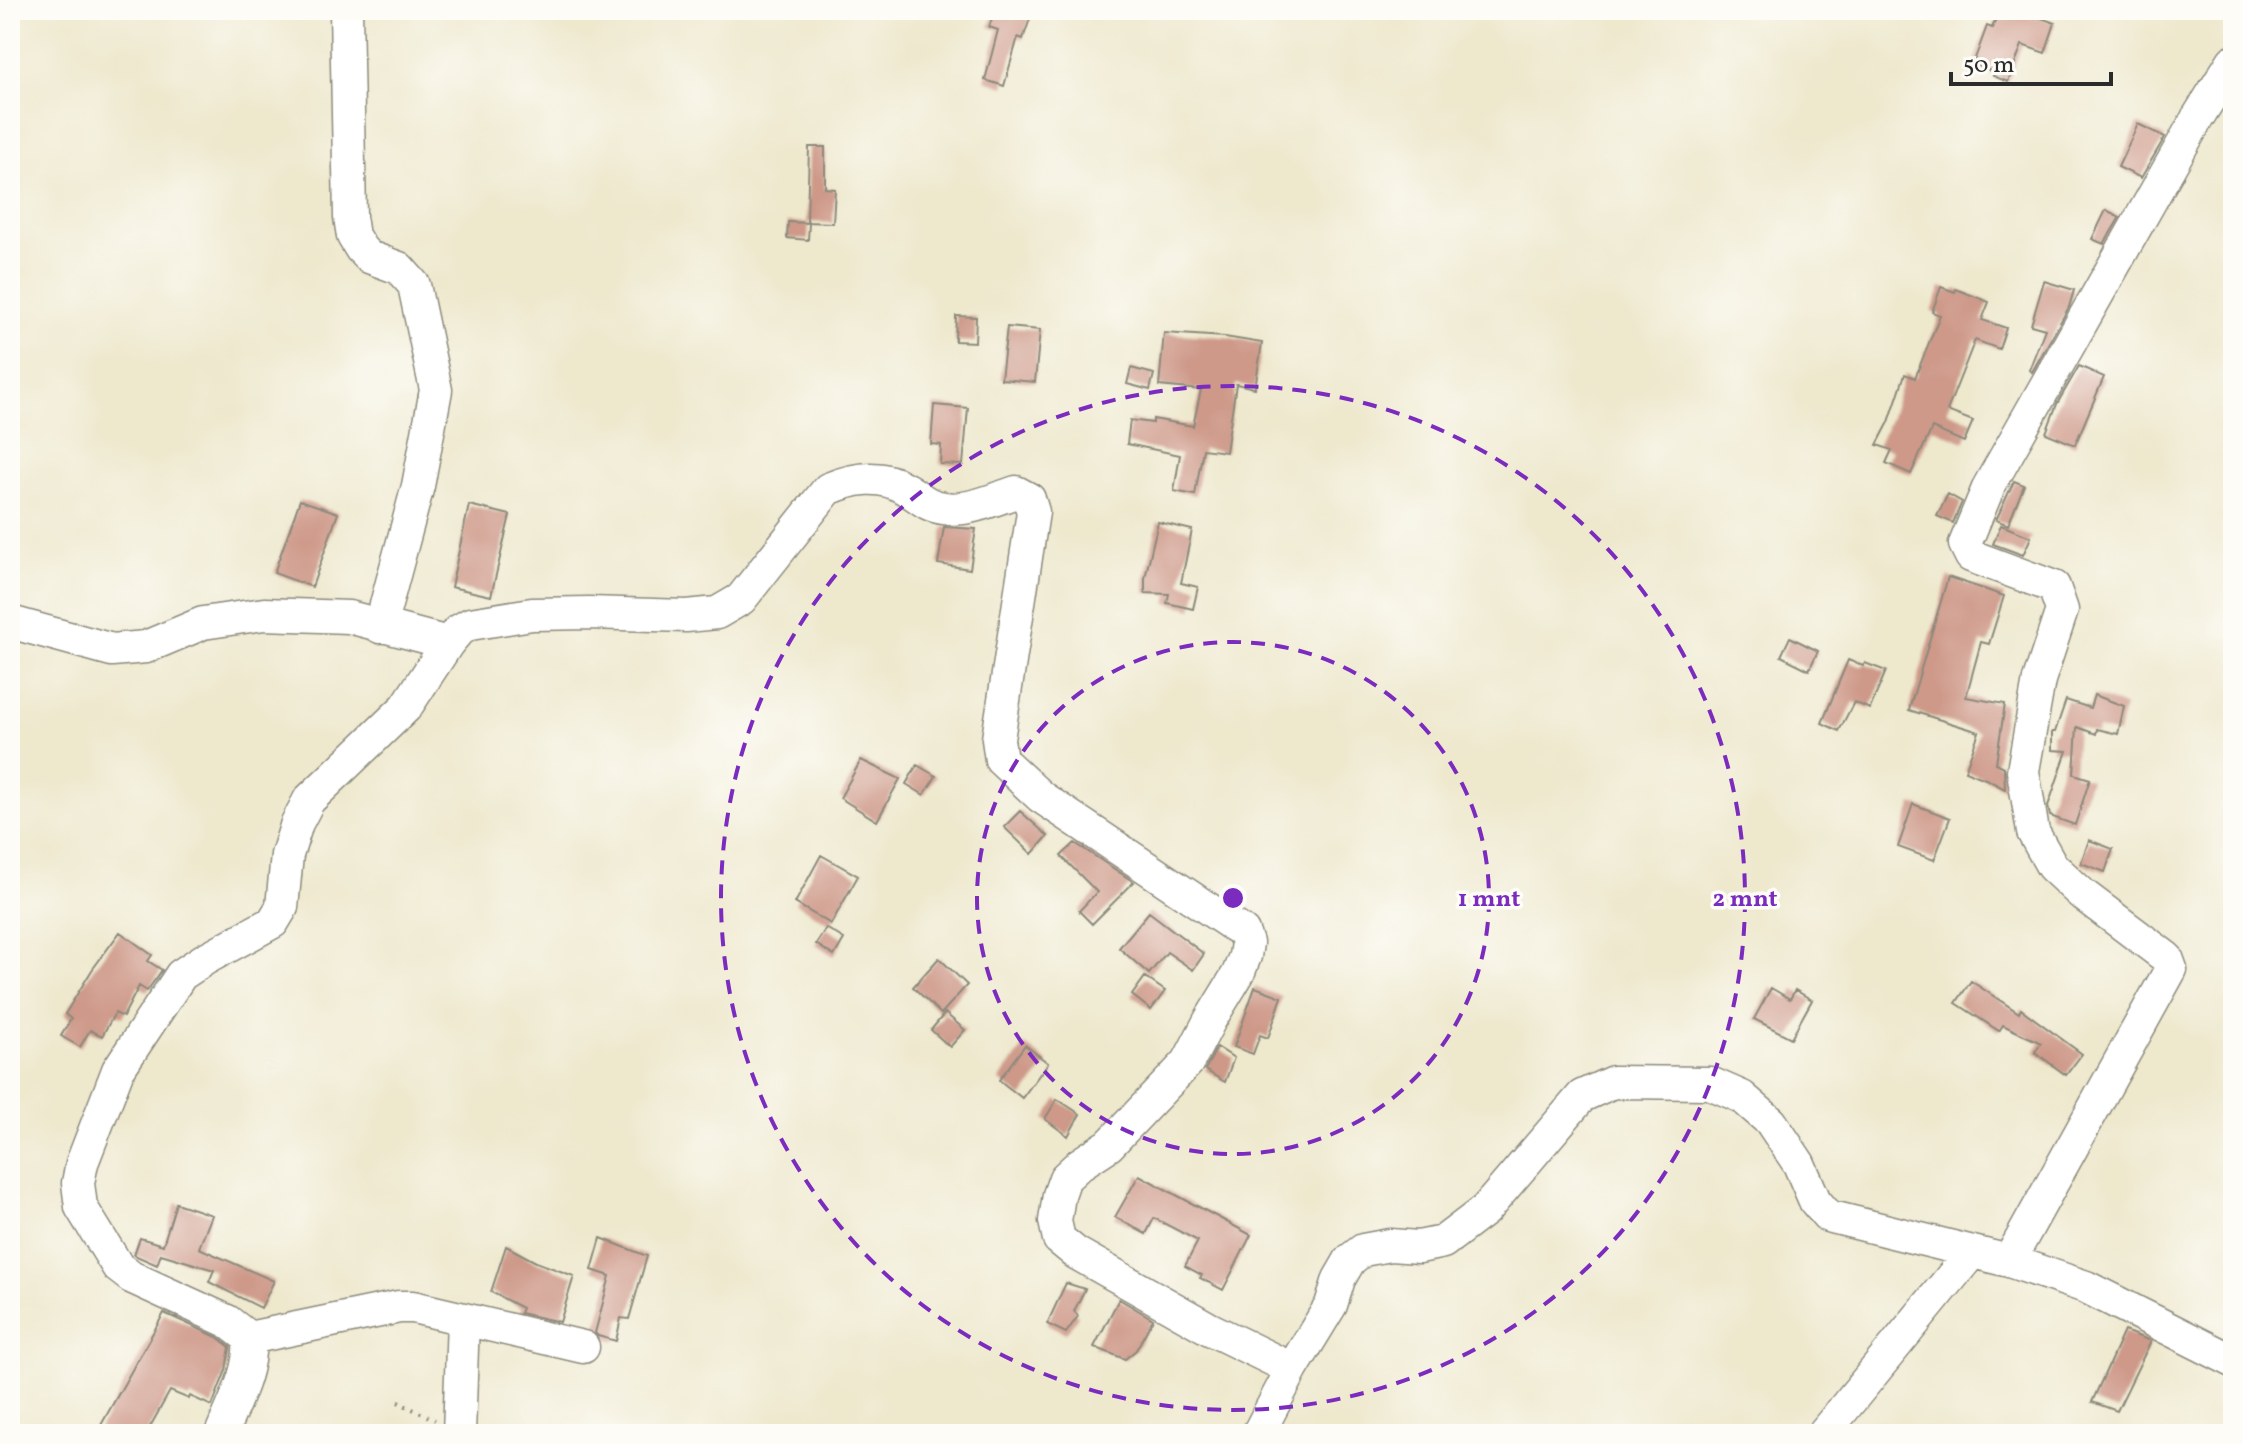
<svg xmlns="http://www.w3.org/2000/svg" width="2243" height="1444" font-family="Vollkorn,serif">
<style>
.building{fill:#ce9989}
.lines{fill:none;stroke-linecap:round;stroke-linejoin:round}
.minor-casing{stroke:#8c8a7c;stroke-width:35}
.path{stroke:#8c8a7c;stroke-width:4;stroke-dasharray:2 6;stroke-linecap:butt}
.minor{stroke:#fff;stroke-width:32}
.ring{fill:none;stroke:#7b2cbf;stroke-width:4;stroke-dasharray:14 10}
.centre{fill:#7b2cbf;stroke:#fdfcf7;stroke-width:4}
.ring-label{font-size:24px;text-anchor:middle;font-weight:bold;fill:#7b2cbf;stroke:#fdfcf7;stroke-width:7;stroke-linejoin:round;paint-order:stroke}
</style>
<rect width="100%" height="100%" fill="#fdfcf7"/>
<filter id="ink" filterUnits="userSpaceOnUse"><feTurbulence type="fractalNoise" baseFrequency=".0125" numOctaves="2"/><feDisplacementMap in="SourceGraphic" scale="16" xChannelSelector="R" yChannelSelector="G"/><feConvolveMatrix kernelMatrix="1 2 1 2 8 2 1 2 1" color-interpolation-filters="sRGB"/></filter>
<filter id="wash" filterUnits="userSpaceOnUse"><feTurbulence type="fractalNoise" baseFrequency=".006" numOctaves="4" result="noise"/><feDisplacementMap in="SourceGraphic" scale="32" xChannelSelector="R" yChannelSelector="G"/><feGaussianBlur stdDeviation="1.8" result="paint"/><feColorMatrix in="noise" values="0 0 0 0 0 0 0 0 0 0 0 0 0 0 0 0 0 1.4 0 .05"/><feComposite in="paint" operator="in"/></filter>
<g filter="url(#wash)">
<rect width="100%" height="100%" fill="#eee8cd"/>
<g id="blocks">
<path class="building" d="M995,10H1033L1023,39L1018,37L1004,86L985,80L998,30L989,27Z
M2000,10H2015L2035,19L2036,16L2055,23L2045,53L2022,45L2008,82L1993,76L1994,72L1973,64L1987,26L1992,28Z
M2138,124L2165,137L2141,178L2118,167Z
M809,147H825V188L835,189L833,223L807,222Z
M2106,210L2120,217L2104,244L2092,239Z
M788,222L809,223L808,240L787,238Z
M2044,281L2074,290L2069,307L2032,372L2029,370L2045,329L2031,325Z
M1941,287L1955,292L1956,289L1989,302L1982,320L2006,328L1999,349L1975,340L1947,411L1973,421L1964,442L1932,428L1911,474L1886,463L1892,450L1877,445L1889,422L1905,374L1915,378L1940,315L1932,312Z
M956,316L976,317L975,342L955,341Z
M1007,327L1040,330L1035,382L1001,379Z
M1164,333L1225,337L1262,343L1255,388L1236,384L1226,452L1203,449L1195,495L1174,491L1180,455L1127,444L1130,420L1153,423V419L1193,426L1201,390L1159,386Z
M2079,366L2104,377L2075,445L2046,433L2057,404Z
M1131,368L1154,374L1150,390L1127,384Z
M934,405L968,408L963,465L940,464L941,445L931,444Z
M2014,481L2024,485L2008,525L1996,520Z
M1948,494L1962,502L1953,523L1937,516Z
M300,500L338,513L312,587L274,573Z
M469,505L510,515L491,596L451,587Z
M1158,522L1192,530L1181,583L1198,587L1193,609L1167,603L1169,594L1145,593V578Z
M2001,525L2031,537L2023,555L1993,544Z
M944,527L976,529L970,569L938,564Z
M1948,577L2004,596L1989,644L1981,642L1966,697L2005,704L1996,763L2004,767L2005,789L1988,780L1965,771L1979,732L1909,710Z
M1790,637L1818,651L1809,670L1781,656Z
M1848,660L1863,666L1865,663L1886,671L1870,709L1854,702L1839,731L1822,723Z
M2094,695L2124,706L2118,734L2097,729L2096,734L2077,727L2074,774L2090,779L2075,825L2050,816L2048,806L2067,751L2052,750V732H2055L2066,700L2090,708Z
M861,760L900,779L877,821L840,798Z
M917,765L936,776L924,795L906,784Z
M1913,804L1950,818L1934,860L1898,847Z
M1020,811L1048,836L1032,854L1004,827Z
M2089,840L2113,849L2105,872L2081,863Z
M1075,843L1134,882L1092,924L1079,911L1097,892L1061,856Z
M821,855L858,876L831,924L795,903Z
M1149,912L1204,954L1193,970L1167,952L1149,974L1119,948Z
M826,928L844,939L834,956L816,944Z
M120,932L152,955L148,961L162,970L147,991L139,986L123,1017L115,1013L102,1036L90,1030L80,1047L61,1036L71,1019L65,1014L92,970Z
M939,958L967,985L941,1014L913,987Z
M1145,977L1165,991L1151,1010L1132,995Z
M1971,981L2019,1013L2021,1009L2082,1054L2066,1075L2035,1052L2041,1043L2003,1025L1999,1031L1956,1003Z
M1255,987L1282,997L1268,1038L1260,1035L1253,1054L1234,1047Z
M1771,988L1790,999L1795,990L1812,1000L1791,1038L1754,1019Z
M945,1013L965,1030L950,1047L931,1030Z
M1025,1045L1048,1063L1022,1098L999,1080Z
M1217,1047L1234,1058L1225,1082L1205,1070Z
M1057,1099L1080,1114L1068,1136L1045,1119Z
M1139,1175L1251,1235L1223,1290L1200,1278L1202,1275L1185,1266L1198,1241L1154,1218L1146,1234L1115,1217Z
M176,1203L212,1215L199,1248L274,1281L261,1308L209,1282L214,1270L161,1254L157,1265L134,1255L140,1238L163,1245Z
M601,1238L647,1256L629,1319L621,1318L616,1341L598,1336L595,1333L610,1276L592,1270Z
M506,1246L536,1262L574,1276L560,1322L520,1313L522,1308L491,1292Z
M1066,1283L1085,1289L1074,1311L1078,1316L1066,1333L1047,1324Z
M1119,1299L1153,1319L1136,1350L1125,1359L1094,1347Z
M164,1313L217,1337L230,1347L226,1370L212,1406L190,1396L189,1399L170,1391L146,1434H96Z
M2124,1331L2151,1341L2117,1411L2092,1402Z"/>
</g>
</g>
<g filter="url(#ink)">
<use href="#blocks" fill-opacity="0" stroke="#8c8a7c" stroke-width="2"/>
<g class="lines">
<defs>
<path id="minor" d="M346,10L350,217L353,236L361,249L369,257L399,268L414,285L436,390L418,486L380,627
M10,622L112,650L146,647L203,623L264,614L349,617L448,643L458,631L470,624L532,614L589,613L686,616L717,613L741,599L828,489C854,478 881,473 906,489C920,497 926,506 944,508C966,512 995,499 1016,492L1029,499L1033,512L998,739L1001,760L1041,797L1243,932L1247,943L1245,956L1238,974L1210,1020L1188,1062L1109,1145L1080,1164L1065,1178L1059,1195L1055,1221L1059,1239L1076,1253L1210,1329L1292,1369
M2009,1261L2171,969L2167,958L2082,894L2052,866L2033,832L2023,771L2039,680L2062,610L2054,587L1971,556L1965,544L1989,486L2198,117L2233,61
M249,1338L399,1307H413L583,1347
M221,1434C233,1404 252,1371 249,1338L227,1321L131,1277L118,1267L81,1207L78,1183L82,1163L118,1070L181,975L205,959L273,922L282,907L287,855L297,823L309,800L406,707L448,643
M459,1434L463,1319
M1258,1434L1292,1369L1331,1305L1339,1279L1350,1260L1363,1250L1390,1245L1419,1247L1443,1242L1485,1210L1582,1096L1613,1082L1710,1083L1742,1097L1771,1122L1799,1164L1815,1201L1828,1216L2009,1261L2086,1287L2233,1361
M1823,1434L1972,1252"/>
</defs>
<use href="#minor" class="minor-casing"/>
<path class="path" d="M398,1402L435,1420"/>
<use href="#minor" class="minor"/>
</g>
</g>
<g class="ring">
<circle cx="1233" cy="898" r="256"/>
<circle cx="1233" cy="898" r="512"/>
</g>
<circle cx="1233" cy="898" r="12" class="centre"/>
<g class="ring-label">
<text x="1489" y="906">1 mnt</text>
<text x="1745" y="906">2 mnt</text>
</g>
<rect width="2243" height="1444" fill="none" stroke="#fdfcf7" stroke-width="40"/>
<path d="M1951 72v12h160v-12" fill="none" stroke="#2b2b2b" stroke-width="4"/>
<text x="1963" y="72" font-size="24" fill="#2b2b2b" stroke="#fdfcf7" stroke-width="6" paint-order="stroke">50 m</text>
</svg>
